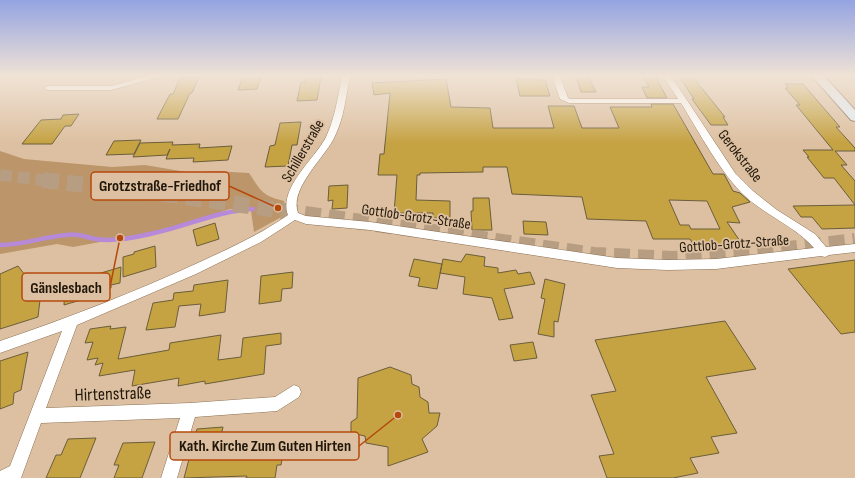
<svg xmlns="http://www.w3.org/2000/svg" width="855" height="478" font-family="'Sofia Sans Condensed',sans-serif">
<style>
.green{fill:#bc956a}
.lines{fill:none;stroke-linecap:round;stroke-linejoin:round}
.stream{stroke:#b68ad8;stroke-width:4.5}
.building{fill:#c5a242;stroke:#6b5e3b;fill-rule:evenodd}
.secondary-tunnel-far1{stroke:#b79e83;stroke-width:12;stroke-dasharray:12 6;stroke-linecap:butt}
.secondary-tunnel{stroke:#b79e83;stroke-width:16;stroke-dasharray:16 8;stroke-linecap:butt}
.street-casing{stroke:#8b7053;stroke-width:1}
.secondary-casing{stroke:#8b7053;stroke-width:2}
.street{fill:#fff;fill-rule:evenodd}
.secondary{fill:#e2eef9;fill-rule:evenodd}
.labels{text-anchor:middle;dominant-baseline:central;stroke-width:3.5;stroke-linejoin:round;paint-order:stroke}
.street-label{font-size:15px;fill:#21170b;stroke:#ddc0a1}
.near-street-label{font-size:18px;fill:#21170b;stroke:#ddc0a1}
.leader{fill:none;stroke:#b6480c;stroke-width:1.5}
.callout-dot{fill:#b6480c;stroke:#ddc0a1;stroke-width:1.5}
.callout{fill:#ddc0a1;stroke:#b6480c;stroke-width:1.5}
.callout-label{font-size:16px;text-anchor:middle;font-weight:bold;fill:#21170b}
</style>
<rect width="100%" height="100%" fill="#ddc0a1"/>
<path class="green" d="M0,151L24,159L112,167L145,165L192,173L214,171L249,173C261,191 262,196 284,201L287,214L254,232L251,211L230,209L176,227L154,232L73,247L57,244L0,254Z"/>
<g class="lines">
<path class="stream" d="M0,245C23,245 43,237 66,235C77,233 85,237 96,239C113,242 133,238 150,234C185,227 217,211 253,209"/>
</g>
<path class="building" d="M243,76H261L257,89L238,90Z
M306,76H321L317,100L297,101L301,82H305Z
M576,76H588L596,92H581Z
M643,76H655L667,98H647L642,87H649Z
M679,76H692L725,117H723L728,125H711L692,99H694Z
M199,77L192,93H190L178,119H157L170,94H173L180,78Z
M446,79L451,107L490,108L493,128H554L548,106H574L582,128H619L610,107H652L651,104H673L713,174H724L733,191L740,193L750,202L732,207L740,223L727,222L742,244L694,246L690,239H653L646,221L587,219L582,197L512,194L507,167H483V172L420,173V175H417L416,200L450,201V218H433V213H394L397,175H378L380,154H384L390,93L374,95L372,83ZM669,200L707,201L720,229H691L689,225H680Z
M516,79H536L537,80H545L550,96H520Z
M785,84H803L840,127H836L855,148V151H835L847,165H841L855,181V205L834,178H824L807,157H809L803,150H833L796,105H800L785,88H788Z
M79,114L71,126H65L52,144H22L41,120L61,119L63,115Z
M301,122L297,145H292L288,166L265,167L270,146L275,145L280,123Z
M141,140L134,154L106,155L114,141Z
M173,142L172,145L200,144L199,148L232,146L228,160L193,162L194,158L166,159L170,149L167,155L133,157L140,143Z
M348,185L347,208L332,209L333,200L328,201L329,186Z
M473,198H489L492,230H472L471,211H473Z
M855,205V228L822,229L812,217H801L793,206Z
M523,221L546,222L548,235L524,234Z
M215,223L219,239L197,246L193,230Z
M155,246L156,267L123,277V257L134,254V252Z
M466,254L485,257L484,266L498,268V273L516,270L518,274L530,272L535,284L504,289L513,318L499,320L492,298L463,294L465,277L440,273L443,259L461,262Z
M414,259L442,264L437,289L418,286L420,278L409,276Z
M855,260V332L841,334L788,269Z
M18,266L39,293L44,279L62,276L55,297L40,300L38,317L0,329V274Z
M121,267L120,283L111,285V288L104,291V293L64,305L65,288L91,281V276Z
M293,272L292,288L282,289L281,301L259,304L261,276Z
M545,279L565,284L558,322L554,321V337L538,334L545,299L541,298Z
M228,280L225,312L199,316L201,304L179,306L175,327L146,330L153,303L173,300L174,293L193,291L194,285Z
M725,321L756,369L706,377L737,433L711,437L719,453L690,458L698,473L673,478H607L599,456L614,454L591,395L616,391L595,340Z
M111,326L110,329L126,327L118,359L169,350L170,343L221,335L218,360L241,357L243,338L281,333V344L266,346L264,374L205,384V381L178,386L179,378L132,386L135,370L99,376L103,363L95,365L98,358L87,360L93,342L85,343L90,329Z
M533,342L537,358L514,361L510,345Z
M28,352L21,390L14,393L13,404L0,409V361Z
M390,367L411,375L412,384L419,387L420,397L428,402L429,413H440L437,426L422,439L428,452L388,466V447L366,443L365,436L351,433V422L357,418L358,378Z
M223,427L216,458L254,456L255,450L284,448L281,465H277L275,478H246L247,476L184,478L197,429Z
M96,438L80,478H46L56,455H61L68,439Z
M155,442L142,478H114L119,465H114L123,443Z"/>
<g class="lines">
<path class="secondary-tunnel-far1" d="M0,175L51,181"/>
<path class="secondary-tunnel" d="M43,180L172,195L594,255L673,259L740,255L855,241"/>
<defs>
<path id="street" d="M148,76H163L111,90H48L44,88L48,86H111Z
M342,76H350C346,96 344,118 335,136C325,158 289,188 298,213L306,216L370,222L617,258L668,260L716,259L814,248C796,227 767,216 746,197C721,174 699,132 681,103H569L560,99L552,76H560L568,98L570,99H678L663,76H671L735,173L753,191L777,210L815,234L826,247L855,244V252L829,255L825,257L821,256L716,269L668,270L617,268L370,230L306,224L295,220L261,242L196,274L77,325L46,408L190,403L275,397L294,385L299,387L301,392L299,397L277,411L195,417L177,478H161L180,418L41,423L21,478H0V471L10,466L62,331L0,353V341C68,318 135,292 200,262C230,248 261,234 288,215C278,188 315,159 326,137C335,118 338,96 342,76Z"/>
<path id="secondary" d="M812,76H824L855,110V121L851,120Z"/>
</defs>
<use href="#street" class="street-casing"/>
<use href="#secondary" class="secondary-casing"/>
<use href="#street" class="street"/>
<use href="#secondary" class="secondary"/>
</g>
<linearGradient id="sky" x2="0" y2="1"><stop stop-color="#94a3e2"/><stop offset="0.53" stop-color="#f0e3d5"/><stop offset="1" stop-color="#f0e3d5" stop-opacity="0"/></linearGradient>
<rect width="855" height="143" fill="url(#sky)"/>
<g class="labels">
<g class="street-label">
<text transform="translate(303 151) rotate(-60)">Schillerstraße</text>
<text transform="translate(740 156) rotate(52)">Gerokstraße</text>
<text transform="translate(416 217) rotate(8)">Gottlob-Grotz-Straße</text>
<text transform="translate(734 244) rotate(-4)">Gottlob-Grotz-Straße</text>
</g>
<g class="near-street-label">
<text transform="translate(113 394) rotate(-2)">Hirtenstraße</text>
</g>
</g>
<path class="leader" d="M278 208L229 186M120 238L110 287M398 415L359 446"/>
<g class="callout-dot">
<circle cx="278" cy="208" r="4"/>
<circle cx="120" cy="238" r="4"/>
<circle cx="398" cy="415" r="4"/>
</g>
<g class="callout">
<rect x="91" y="172" width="138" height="28" rx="4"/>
<rect x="22" y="273" width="88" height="28" rx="4"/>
<rect x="170" y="432" width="189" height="28" rx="4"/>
</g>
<g class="callout-label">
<text x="160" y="191">Grotzstraße-Friedhof</text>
<text x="66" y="293">Gänslesbach</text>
<text x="265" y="451">Kath. Kirche Zum Guten Hirten</text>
</g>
</svg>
